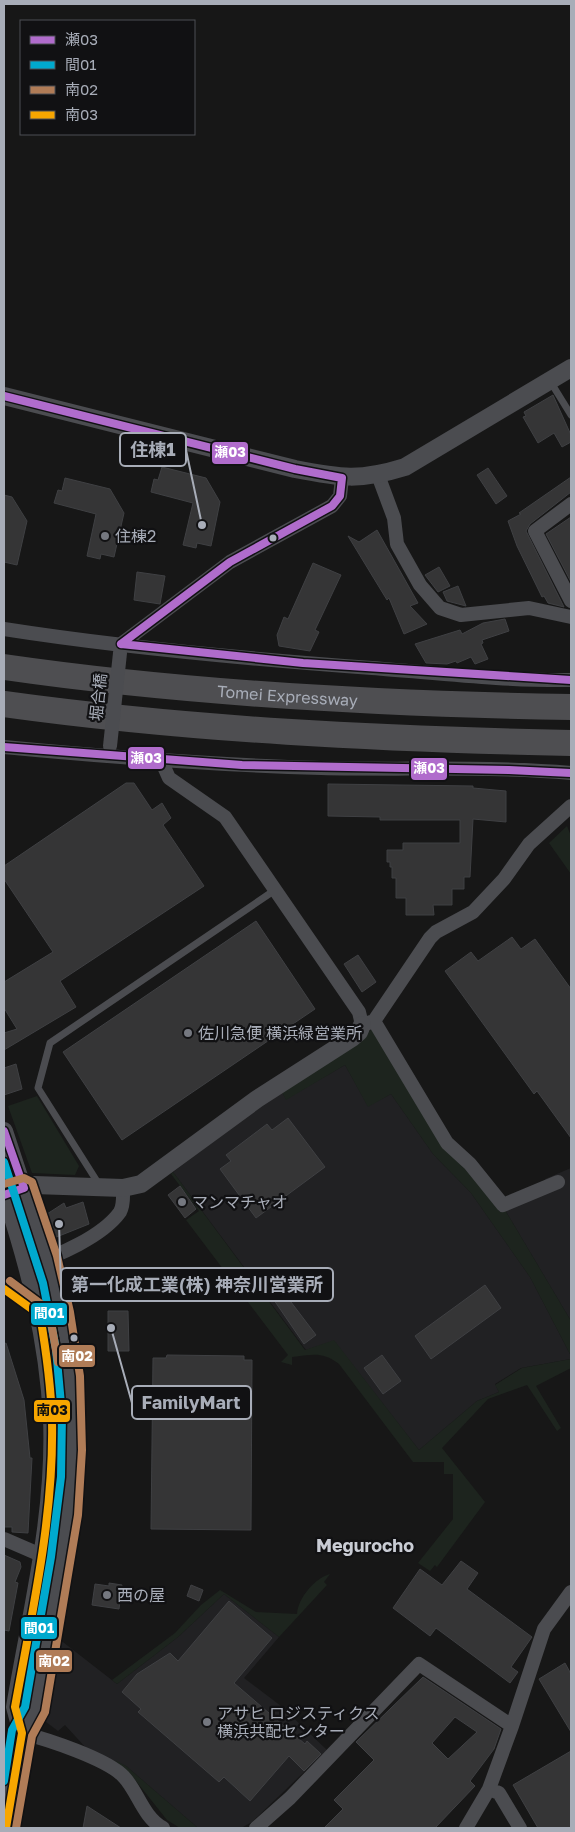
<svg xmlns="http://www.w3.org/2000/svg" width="575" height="1832" font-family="'Golos Text','Noto Sans JP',sans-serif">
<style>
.built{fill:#212123}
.green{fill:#1d241e}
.building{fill:#353536;stroke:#3f4043;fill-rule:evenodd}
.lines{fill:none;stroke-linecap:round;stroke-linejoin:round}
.service{stroke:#4b4c50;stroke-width:7}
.minor{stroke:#4b4c50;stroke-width:14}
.tertiary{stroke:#4b4c50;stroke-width:18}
.motorway{stroke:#4e4e51;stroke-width:26}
.minor-bridge{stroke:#4b4c50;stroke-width:14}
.bus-1-casing{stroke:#111113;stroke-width:11}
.bus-2-casing{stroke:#111113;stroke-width:11}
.bus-3-casing{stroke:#111113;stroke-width:11}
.bus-4-casing{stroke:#111113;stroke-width:11}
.bus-1{stroke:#b06ccc;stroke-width:8}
.bus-2{stroke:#00a9ce;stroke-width:8}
.bus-3{stroke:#b07c57;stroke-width:8}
.bus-4{stroke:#f7a600;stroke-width:8}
.poi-dot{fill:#757880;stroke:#111113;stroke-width:2}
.bus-dot{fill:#a8adb8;stroke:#111113;stroke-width:2}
.labels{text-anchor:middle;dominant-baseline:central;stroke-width:4.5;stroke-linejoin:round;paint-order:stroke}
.poi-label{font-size:16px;fill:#a8adb8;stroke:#111113;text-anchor:start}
.street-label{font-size:16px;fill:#a8adb8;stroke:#111113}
.neighbourhood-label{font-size:18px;font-weight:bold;fill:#c9ccd4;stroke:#111113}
.leader{fill:none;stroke:#a8adb8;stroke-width:2}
.callout-dot{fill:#a8adb8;stroke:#111113;stroke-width:2}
.callout{fill:#111113;stroke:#a8adb8;stroke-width:2}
.callout-label{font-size:18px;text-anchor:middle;font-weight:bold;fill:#a8adb8}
.line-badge{stroke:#111113;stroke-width:2}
.badge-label{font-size:14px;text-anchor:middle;font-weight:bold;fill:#fff}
.pale-badge-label{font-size:14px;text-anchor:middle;font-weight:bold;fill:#111}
</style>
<rect width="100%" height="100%" fill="#171717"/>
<path class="built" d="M345,1065L368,1106L391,1094L433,1154L471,1193L530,1277L571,1356V1359L521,1368L495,1384L499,1392L477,1401L419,1450L334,1341L306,1350L173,1172L281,1090L286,1099Z
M571,1168V1321L505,1210L550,1189L545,1179Z
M224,1594L279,1637L244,1678L281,1706L327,1750L252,1822L241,1828H198L126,1766L87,1749L65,1725L58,1731L46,1722L59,1639L117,1684L178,1637Z"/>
<path class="green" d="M567,826L571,836V874L549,843Z
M372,1029L466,1169L500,1212L505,1210L571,1321V1356L530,1277L471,1193L433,1154L391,1094L368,1107L345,1065L286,1100L281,1090L352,1047Z
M37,1096L79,1166L75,1175L32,1173L8,1106Z
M173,1172L305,1350L334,1340L419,1450L477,1401L499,1392L495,1385L522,1368L571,1359V1368L536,1386L561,1428L557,1431L527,1385L488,1399L442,1448L485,1502L437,1567L435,1565L430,1571L418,1563L453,1519V1474H444V1462H413L339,1364C322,1351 312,1355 292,1357V1365L281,1362L288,1355L186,1220L199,1211L171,1174Z
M330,1574L324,1582L327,1585L279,1637L224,1594L178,1637L117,1684L112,1680L175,1633L201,1605L220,1590L256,1612L297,1614C298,1598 315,1578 330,1574Z
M115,1760L126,1766L198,1828H180L167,1820L136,1781Z"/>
<path class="building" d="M553,395L571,435V442L562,447L554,433L538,443L523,417L526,416L524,412Z
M162,467L206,478L220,502L211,546L197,543L196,548L183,545L193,503L151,492L154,479L158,480Z
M488,468L507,496L496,504L477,475Z
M571,477V492L530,524L526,531L564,607L548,603L544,596L542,597L517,546L508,521L521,514L519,513Z
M65,478L110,489L124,513L114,557L101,554L100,559L87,556L96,514L54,503L58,490L62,491Z
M4,495L12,497L27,521L17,565L4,562Z
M571,517V582L546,534Z
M377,530L418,603L410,606L427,624L404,634L389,598L387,600L348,536L359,542Z
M313,563L341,575L315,630L319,632L310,651L279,646L277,635L284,617L288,619Z
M439,567L450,586L438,592L425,575Z
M137,572L165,576L160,604L134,600Z
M458,586L466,606L447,601L443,592Z
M505,619L509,631L482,640L483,643L481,644L488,659L475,664L471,657L457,663L456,661L447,664L426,663L415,644L460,630L462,634L483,623Z
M126,783H134L152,810L162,803L171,818L163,825L204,886L60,981L76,1007L4,1050V1033L17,1029L4,1008V982L53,952L4,879V866Z
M328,784L473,786V788L506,791V822L473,819L470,877H464V889H452V905H433L434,915H406V898H396V878H392V867H390V862H387V850H403V843H460V820H380V817L328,816Z
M256,921L315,1009L122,1140L63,1052Z
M512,937L521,949L535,939L571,989V1138L537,1091L534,1094L445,971L471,952L478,961Z
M358,955L376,982L362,992L344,964Z
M16,1064L22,1089L4,1095V1068Z
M288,1118L325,1167L256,1218L220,1169L231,1161L226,1155L267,1124L272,1130Z
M180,1186L196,1209L185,1218L168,1195Z
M83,1202L89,1224L54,1238L47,1214L64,1203L66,1208Z
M272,1277L316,1335L304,1344L263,1284Z
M485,1285L501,1308L431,1359L415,1336Z
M108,1311H128L129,1351H108Z
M6,1343L24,1400L30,1458H32L28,1533L12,1532V1527H4V1344Z
M167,1355L244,1356V1360H252L251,1530L151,1529L153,1358H166Z
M382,1355L401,1381L383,1394L364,1368Z
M4,1555L20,1562L21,1567L15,1582L18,1583L9,1631L4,1630Z
M461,1561L478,1573L467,1589L532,1637L511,1667L518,1672L510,1683L436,1628L430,1636L393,1608L420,1569L442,1585Z
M109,1583L122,1585L119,1609L92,1605L95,1584L109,1586Z
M191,1585L203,1590L199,1601L187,1596Z
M229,1601L272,1638L234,1683L305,1744L307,1741L321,1754L304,1771L289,1756L250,1801L224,1777L219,1782L138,1712L141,1709L122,1692L137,1674L170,1653L178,1661Z
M565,1663L571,1674V1732L539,1679Z
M423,1677L501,1729L494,1749L470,1781L475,1786L435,1828H324L343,1809L334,1800L374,1760L356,1742ZM455,1717L477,1732L448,1759L432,1743Z
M571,1751V1828H538L513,1785Z
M87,1806L121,1828H83Z"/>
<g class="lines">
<path class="service" d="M550,381L571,415
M100,1186L38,1088L50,1043L275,890
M4,1289L34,1311"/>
<path class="minor" d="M378,475L394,518L397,544L420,585L440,608L461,615L529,608L571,617
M571,504L535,531L571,601
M4,629C125,648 249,659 372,668C438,673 505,681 571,680
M121,647V644L230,562L332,506L340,496L342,478
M4,747C109,757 215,765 321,768C404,770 488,766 571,773
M161,760L169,778L225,817L359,1012L362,1025L374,1021L430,938L436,932L473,912L504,879L529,844L571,806
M374,1021L447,1143L470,1164L503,1205L558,1182
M29,1265C57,1256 102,1237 120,1212C124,1205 123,1196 123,1188
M4,1539L41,1555
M22,1733C46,1739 108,1759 124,1777C138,1792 143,1817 163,1828
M489,1789L499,1793L520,1828
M256,1828L290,1798L419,1664L512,1726
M466,1828L489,1789L512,1726L544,1629L571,1592"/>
<path class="tertiary" d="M4,396L295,469C341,478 360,481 405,467L571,368
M4,1131L53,1280L66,1348L72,1415L71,1478L61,1558L35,1710L22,1733L6,1828
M24,1188L34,1185L123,1188L141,1184L257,1099L352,1038L359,1032L362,1025
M4,1190C29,1265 48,1339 52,1418C56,1515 31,1612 15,1707L22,1733"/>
<g class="motorway">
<path id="s1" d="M4,667C191,694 382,704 571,707"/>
<path d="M4,704C192,730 382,739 571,743"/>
</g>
<path class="minor-bridge" d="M110,746L120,653"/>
<defs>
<path id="bus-1" d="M4,396L295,469L342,478L340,496L332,506L230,562L121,644
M121,644L303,663L571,680
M4,747L242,765L509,770L571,773
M4,1131L24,1188L4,1195"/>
<path id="bus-2" d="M4,1162L43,1283L56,1349L62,1415L61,1477L51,1557L25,1707L12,1730L4,1781"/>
<path id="bus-3" d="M4,1184L24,1178L32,1182L57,1256L70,1312L80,1376L82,1450L78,1515L45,1712L32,1736L16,1828
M10,1281L49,1310L58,1362"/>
<path id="bus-4" d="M4,1289L40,1315C46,1350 51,1385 52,1421C54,1517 32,1612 15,1707L22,1733L6,1828"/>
</defs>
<use href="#bus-1" class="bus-1-casing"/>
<use href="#bus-2" class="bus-2-casing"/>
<use href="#bus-3" class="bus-3-casing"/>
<use href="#bus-4" class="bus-4-casing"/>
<use href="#bus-1" class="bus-1"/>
<use href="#bus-2" class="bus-2"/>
<use href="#bus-3" class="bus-3"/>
<use href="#bus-4" class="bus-4"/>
</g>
<g class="poi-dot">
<circle cx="105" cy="536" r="5"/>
<circle cx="188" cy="1033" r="5"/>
<circle cx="182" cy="1202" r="5"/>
<circle cx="107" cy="1595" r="5"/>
<circle cx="207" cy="1722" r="5"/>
</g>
<g class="bus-dot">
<circle cx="273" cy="538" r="4.5"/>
<circle cx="74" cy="1338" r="4.5"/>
</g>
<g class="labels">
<g class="poi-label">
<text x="115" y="536">住棟2</text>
<text x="198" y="1033">佐川急便 横浜緑営業所</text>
<text x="192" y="1202">マンマチャオ</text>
<text x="117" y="1595">西の屋</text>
<text x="217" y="1713">アサヒ ロジスティクス<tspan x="217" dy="18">横浜共配センター</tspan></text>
</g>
<g class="street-label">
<text stroke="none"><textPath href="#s1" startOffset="285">Tomei Expressway</textPath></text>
<text transform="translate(98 697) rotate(-84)">堀合橋</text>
</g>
<g class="neighbourhood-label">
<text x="365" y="1545">Megurocho</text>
</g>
</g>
<path class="leader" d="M202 525L186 450M59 1224L61 1285M111 1328L132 1403"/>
<g class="callout-dot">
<circle cx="202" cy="525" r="5"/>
<circle cx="59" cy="1224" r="5"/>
<circle cx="111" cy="1328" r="5"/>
</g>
<g class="callout">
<rect x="120" y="433" width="66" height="33" rx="5"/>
<rect x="61" y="1268" width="272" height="33" rx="5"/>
<rect x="132" y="1386" width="119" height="33" rx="5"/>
</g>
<g class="callout-label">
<text x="153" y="456">住棟1</text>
<text x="197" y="1291">第一化成工業(株) 神奈川営業所</text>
<text x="191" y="1409">FamilyMart</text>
</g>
<g class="line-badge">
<rect x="211" y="441" width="38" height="24" rx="5" fill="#b06ccc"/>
<rect x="127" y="746" width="38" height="24" rx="5" fill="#b06ccc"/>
<rect x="410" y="757" width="38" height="24" rx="5" fill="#b06ccc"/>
<rect x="30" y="1302" width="38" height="24" rx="5" fill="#00a9ce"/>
<rect x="58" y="1344" width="38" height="24" rx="5" fill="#b07c57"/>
<rect x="33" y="1399" width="38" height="24" rx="5" fill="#f7a600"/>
<rect x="20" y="1616" width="38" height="24" rx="5" fill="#00a9ce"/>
<rect x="35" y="1649" width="38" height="24" rx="5" fill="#b07c57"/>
</g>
<g class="badge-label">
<text x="230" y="457">瀬03</text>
<text x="146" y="763">瀬03</text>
<text x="429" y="773">瀬03</text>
<text x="49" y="1318">間01</text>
<text x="77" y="1361">南02</text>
<text x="39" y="1633">間01</text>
<text x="54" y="1666">南02</text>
</g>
<g class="pale-badge-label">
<text x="52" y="1415">南03</text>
</g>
<rect width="575" height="1832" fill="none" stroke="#a8adb8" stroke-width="10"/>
<rect x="20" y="20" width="175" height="115" fill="#111113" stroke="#4d4f55"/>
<rect x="30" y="36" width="25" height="8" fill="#b06ccc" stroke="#4d4f55"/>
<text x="65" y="45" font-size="15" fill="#a8adb8">瀬03</text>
<rect x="30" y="61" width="25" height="8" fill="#00a9ce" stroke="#4d4f55"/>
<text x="65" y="70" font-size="15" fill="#a8adb8">間01</text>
<rect x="30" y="86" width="25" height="8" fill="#b07c57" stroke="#4d4f55"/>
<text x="65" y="95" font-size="15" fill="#a8adb8">南02</text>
<rect x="30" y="111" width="25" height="8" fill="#f7a600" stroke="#4d4f55"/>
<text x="65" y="120" font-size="15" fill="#a8adb8">南03</text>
</svg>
